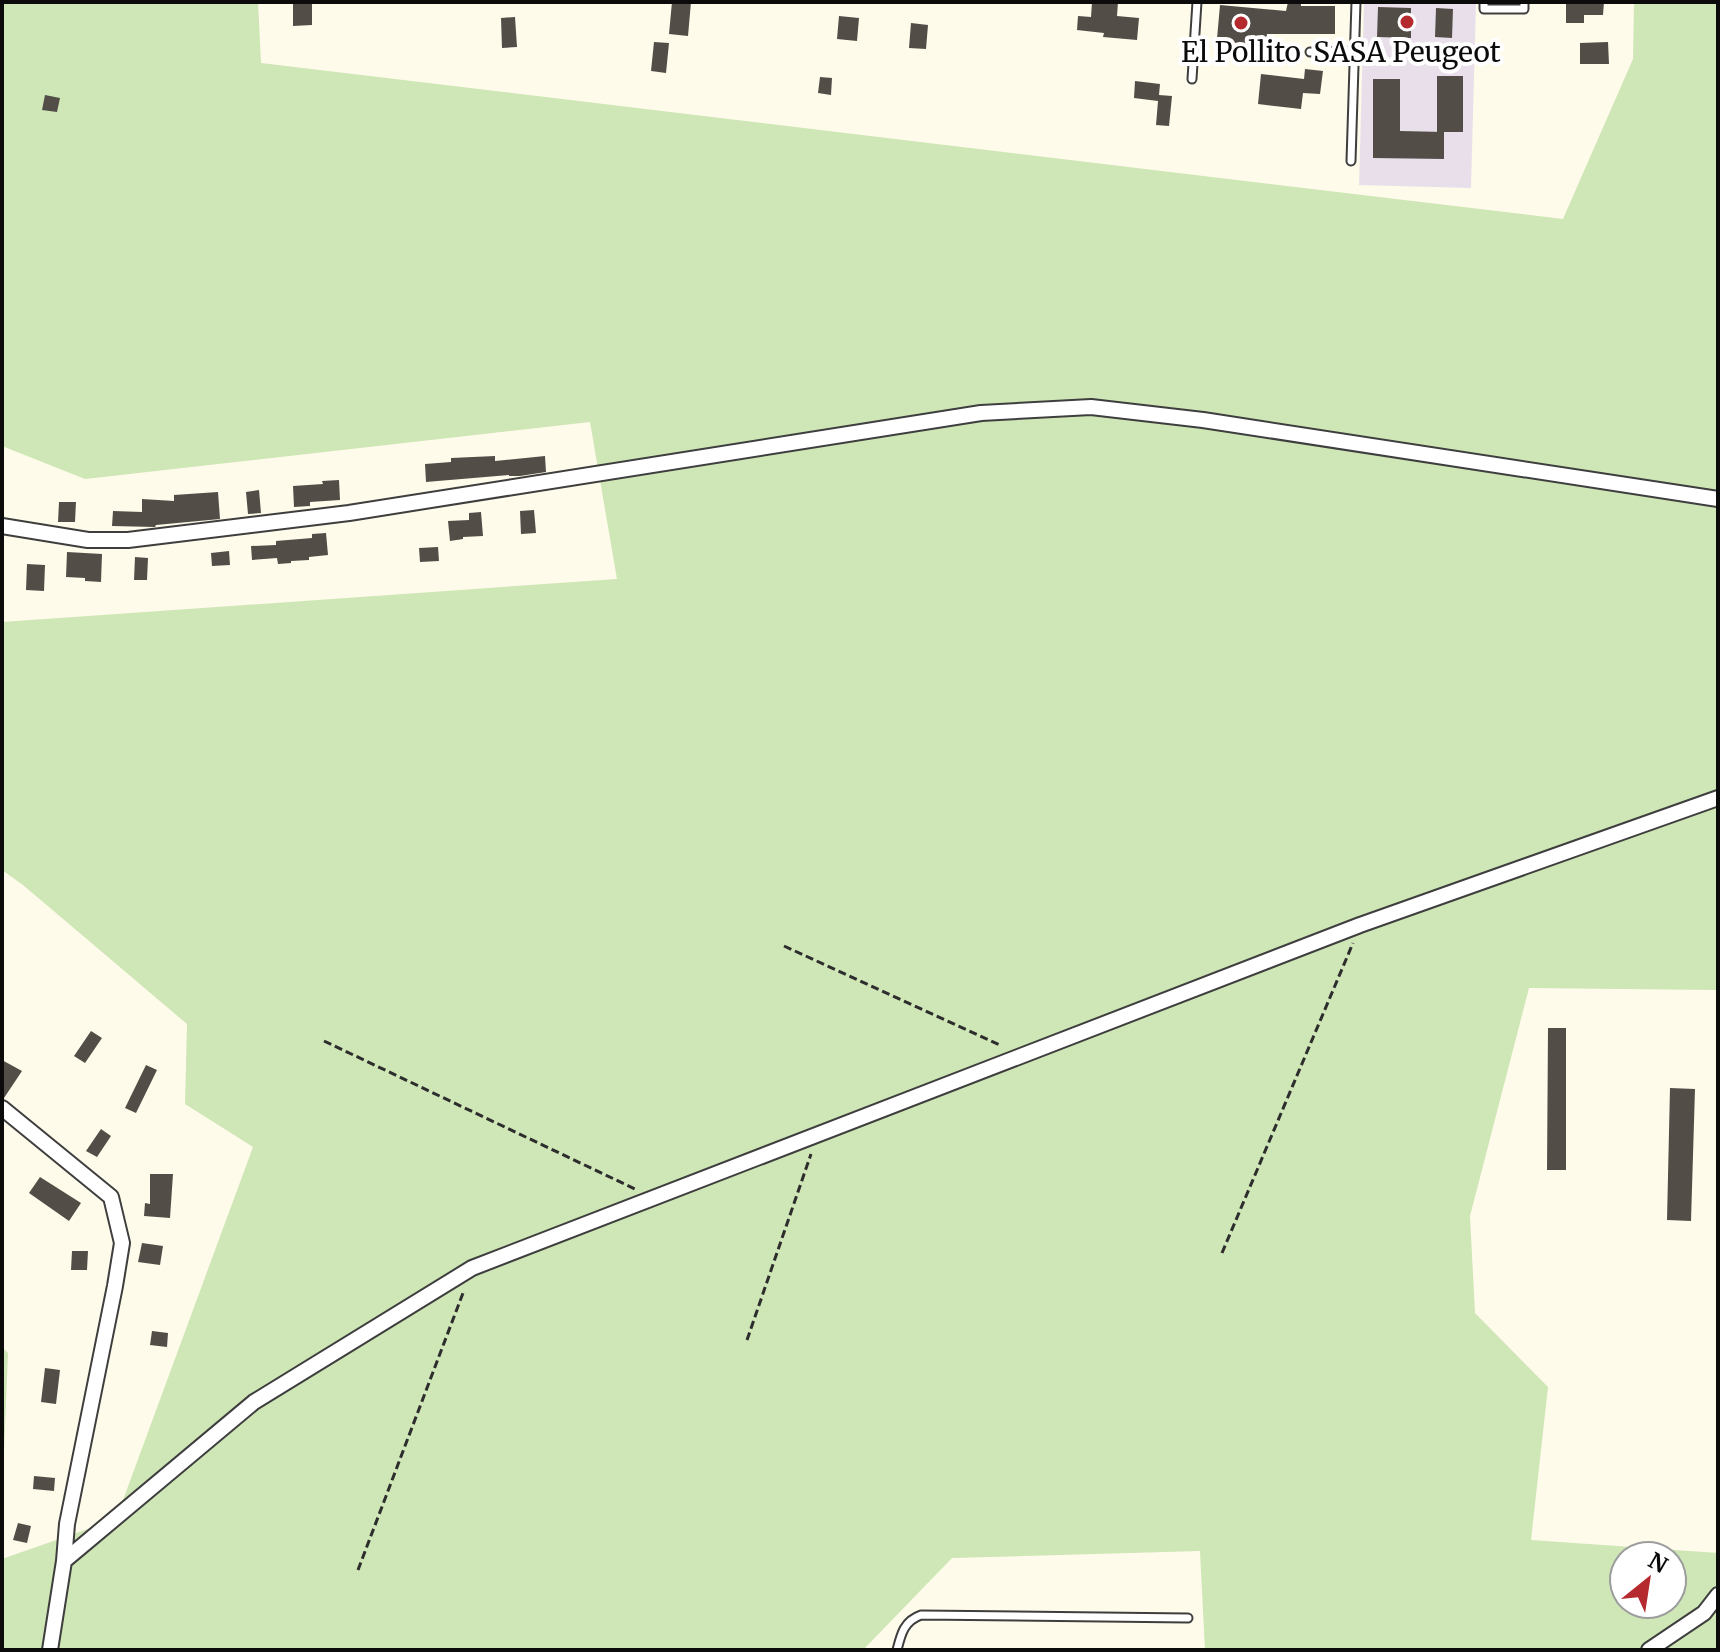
<svg xmlns="http://www.w3.org/2000/svg" width="1720" height="1652" font-family="Merriweather,serif">
<style>
.industrial{fill:#e9dfea}
.green{fill:#cfe6b6;fill-rule:evenodd}
.building{fill:#534d48}
.lines{fill:none;stroke-linecap:round;stroke-linejoin:round}
.service-casing{stroke:#3e3e3e;stroke-width:11}
.minor-casing{stroke:#3e3e3e;stroke-width:18}
.path{stroke:#2d2d2d;stroke-width:3;stroke-dasharray:8 4;stroke-linecap:butt}
.service{stroke:#fff;stroke-width:7}
.minor{stroke:#fff;stroke-width:14}
.poi-dot{fill:#b52a2f;stroke:#fff;stroke-width:3}
.labels{text-anchor:middle;dominant-baseline:central;stroke-width:8;stroke-linejoin:round;paint-order:stroke}
.poi-label{font-size:28px;fill:#0b0b0b;stroke:#fff}
</style>
<rect width="100%" height="100%" fill="#fefbea"/>
<path class="industrial" d="M1364,2H1476L1471,188L1359,185Z"/>
<path class="green" d="M2,2H258L261,63L1563,219L1633,59L1634,2H1718V990L1529,988L1470,1216L1475,1313L1548,1387L1531,1540L1718,1553V1650H1205L1200,1551L952,1558L863,1650H2V1559L116,1519L253,1147L185,1104L187,1024L23,885L2,870V622L617,579L590,422L85,479L2,446ZM1624,1556H1672V1604H1624Z
M2,1347L8,1353L2,1501Z"/>
<path class="building" d="M293,2H312V25L293,26Z
M672,2H691L688,36L669,34Z
M1092,2H1118L1117,16L1139,18L1137,40L1103,37L1104,33L1077,30L1078,16L1091,17Z
M1288,2H1301V6H1335V34H1267L1265,54L1216,50L1220,5L1286,11Z
M1566,2H1604L1603,15H1584V23H1566Z
M1378,7L1411,8V38L1377,37Z
M1436,8L1453,9L1452,38L1435,37Z
M839,16L859,18L857,41L837,39Z
M515,17L517,47L502,48L501,18Z
M911,23L928,25L926,49L909,48Z
M654,42L669,43L666,73L651,71Z
M1608,42L1609,64H1580V43Z
M1305,69L1323,71L1320,94L1303,93L1301,109L1258,104L1261,74L1304,79Z
M1437,76H1463V132H1437Z
M820,77L832,78L831,95L818,93Z
M1373,79H1400V131L1444,132V159L1373,158Z
M1135,81L1160,84L1159,95L1172,96L1169,126L1156,125L1158,101L1134,98Z
M45,95L60,98L57,112L42,110Z
M495,456V461L545,456L546,472L520,476H509V475L426,482L425,464L451,462V458Z
M339,480L340,500L310,502V506L294,507L293,486L323,484L322,481Z
M259,490L261,513L248,514L246,492Z
M218,492L220,519L156,525L155,527L112,526L113,511L142,512V499L174,501V495Z
M59,502H76L75,522H58Z
M534,510L536,533L521,534L520,511Z
M481,512L483,536L463,537V539L450,541L448,521L469,520V513Z
M326,533L328,555L309,557V560L291,561V563L278,564L277,558L252,560L251,546L276,545V541L312,538V534Z
M438,547L439,561L420,562L419,548Z
M229,551L230,565L212,566L211,553Z
M67,552L102,554L101,582L85,581V578L66,577Z
M135,557L148,558L147,580H134Z
M27,564L45,565L44,591L26,590Z
M1548,1028H1566V1170H1547Z
M91,1031L102,1038L85,1063L74,1056Z
M2,1060L22,1071L4,1098H2Z
M146,1065L157,1070L136,1113L125,1108Z
M1670,1088L1695,1089L1691,1221L1667,1220Z
M101,1129L111,1136L97,1157L86,1151Z
M150,1174H173L170,1218L144,1216L145,1203L150,1204Z
M40,1177L81,1203L69,1221L29,1193Z
M142,1243L163,1246L160,1265L138,1262Z
M72,1251H88L87,1270H71Z
M152,1331L168,1333L167,1347L150,1345Z
M45,1368L60,1370L56,1404L41,1402Z
M34,1476L55,1478L54,1491L33,1489Z
M18,1523L31,1526L27,1543L13,1540Z"/>
<g class="lines">
<defs>
<path id="service" d="M1484,2V9H1524V2
M1310,52L1354,51
M1192,79L1197,2
M1351,161L1356,2
M897,1650C901,1634 904,1621 921,1615L1188,1618"/>
<path id="minor" d="M2,526L88,540H128L349,513L981,413L1091,407L1203,420L1718,499
M2,1108L111,1197L122,1243L115,1286L67,1524L64,1561
M50,1650L64,1561L254,1402L472,1268L1360,925L1718,798
M1649,1650L1704,1613L1718,1595"/>
</defs>
<use href="#service" class="service-casing"/>
<use href="#minor" class="minor-casing"/>
<path class="path" d="M784,946L1002,1046
M324,1041L635,1189
M1222,1253L1353,943
M747,1340L811,1154
M358,1570L463,1293"/>
<use href="#service" class="service"/>
<use href="#minor" class="minor"/>
</g>
<g class="poi-dot">
<circle cx="1407" cy="22" r="8"/>
<circle cx="1241" cy="23" r="8"/>
</g>
<g class="labels">
<g class="poi-label">
<text x="1241" y="52">El Pollito</text>
<text x="1407" y="52">SASA Peugeot</text>
</g>
</g>
<rect width="1720" height="1652" fill="none" stroke="#0b0b0b" stroke-width="8"/>
<g transform="translate(1648 1580) rotate(30)"><circle r="38" fill="#ffffff" stroke="#9d9d9d" stroke-width="2"/>
<path d="M0-6L14 30L0 20L-14 30Z" fill="#b52a2f"/>
<text y="-12" font-size="22" font-weight="bold" text-anchor="middle" fill="#0b0b0b">N</text>
</g>
</svg>
